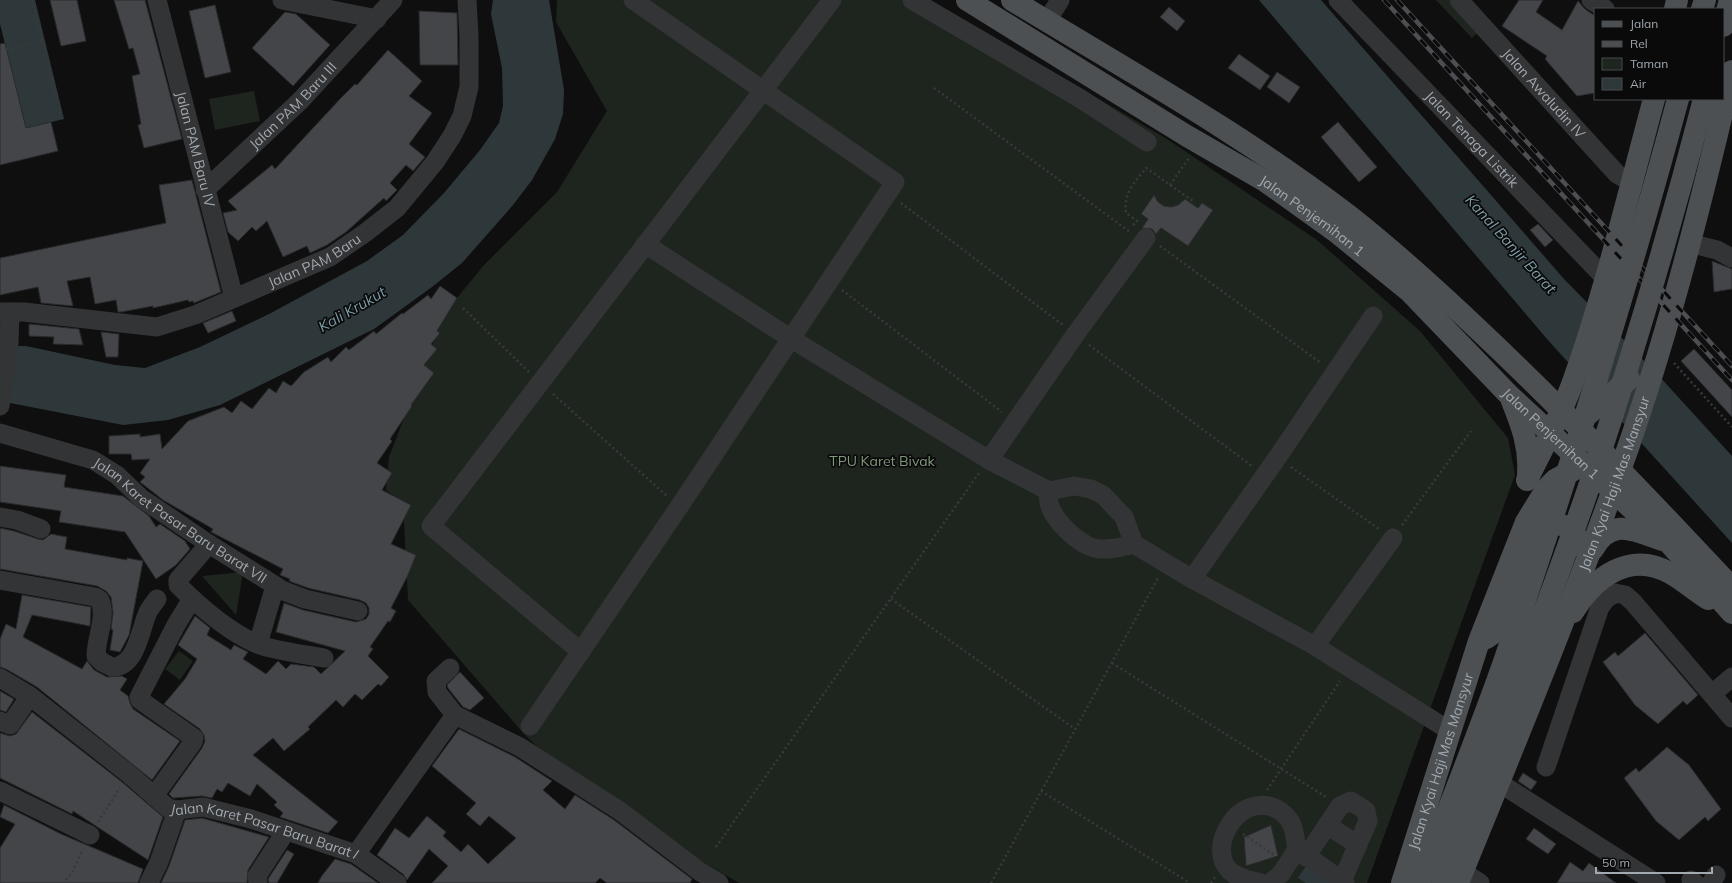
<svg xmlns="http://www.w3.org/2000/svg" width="1732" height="883" font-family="Mulish,sans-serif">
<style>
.green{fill:#1e241e}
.water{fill:#2e383b}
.building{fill:#434548;stroke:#292a2c}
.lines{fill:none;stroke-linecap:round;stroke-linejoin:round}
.path{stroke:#37393b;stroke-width:2.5;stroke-dasharray:2 3;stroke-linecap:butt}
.minor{stroke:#333436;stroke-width:19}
.major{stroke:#4d5053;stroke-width:22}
.rail-casing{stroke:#4c4e51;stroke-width:4.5}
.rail{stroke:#0a0a0b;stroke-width:3;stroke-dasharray:9;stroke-linecap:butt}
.major-bridge{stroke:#4d5053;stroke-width:22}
.labels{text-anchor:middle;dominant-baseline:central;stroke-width:3.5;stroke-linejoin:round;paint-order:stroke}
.street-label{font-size:14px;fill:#a2a9af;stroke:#0a0a0b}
.park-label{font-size:14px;fill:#80987b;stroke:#0a0a0b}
.water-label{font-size:15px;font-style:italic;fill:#7c9ca7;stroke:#0a0a0b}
</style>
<rect width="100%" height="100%" fill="#0f0f10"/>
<path class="green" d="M557,0H930L1167,139L1317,240L1420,331L1508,438L1515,475L1367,883H739L696,858L551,760L524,734L408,600L403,504L386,490L389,457L436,335L448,309L484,265L557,192L607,111L556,22Z
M1436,0H1454L1481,29L1472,38Z
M254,91L260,121L215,130L209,99Z
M243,572L236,615L202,576Z
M179,651L193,661L180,680L165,669Z"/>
<path class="water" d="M0,0H35L64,119L26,128L0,24Z
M493,0H549L564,90L563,114L555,139L532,180L513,205L462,263L432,287L374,329L220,405L168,420L123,425L0,401V346H26L115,365L145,368L200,347L271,313L367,261L403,235L444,193L480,150L499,123L503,106L502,68L491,14Z
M1259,0H1321L1564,279L1659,376L1732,456V543L1547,339Z
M1306,866L1331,883H1306L1298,878Z"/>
<path class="building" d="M50,0H77L86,41L61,46Z
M114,0H145L182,139L144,148L138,125L141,124L132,76L140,74L133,48L129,49Z
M1519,0H1543L1536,12L1562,30L1578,1L1585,9L1595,16V93L1577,96L1545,59L1547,56L1502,26Z
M215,5L231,72L205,78L189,11Z
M1169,7L1185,21L1177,31L1160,17Z
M419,11L457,13L458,65H420Z
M285,12L296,14L330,45L293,86L252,48Z
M5,43L26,128L51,122L58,151L0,165V44Z
M388,50L422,81L409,96L432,113L409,144L425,157L413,171L406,165L390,183L397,190L386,201L384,198L346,232L327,245L310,253L307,246L283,257L267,221L256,231L252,227L238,241L228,232L223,213L237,210L228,201L272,165L275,169L340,99L355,84L357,85Z
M1239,54L1270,76L1260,90L1228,68Z
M1277,72L1300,87L1289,103L1267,87Z
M1338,122L1377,167L1359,182L1321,137Z
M192,180L221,292L194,303L193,301L189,302L188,300L153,308V306L121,312H118L116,300L95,304L90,277L67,281L73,306L41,303L38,287L0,295V258L166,223L159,185Z
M1154,195L1158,202L1164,206L1171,207L1178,205L1185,199L1198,208L1202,203L1213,210L1188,246L1161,228L1156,234L1152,229L1142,228L1148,219L1141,214Z
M1538,224L1553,240L1545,247L1530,230Z
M1712,261L1732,269V289L1714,292Z
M440,286L457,298L437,331L440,333L431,344L437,349L424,365L434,373L411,405L412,406L390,439L392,441L377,463L392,473L382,490L411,505L391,544L416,555L408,575L391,608L396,611L390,622L388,621L370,647L373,649L368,656L389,677L381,686L378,684L362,700L355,694L343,707L336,700L308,727L310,729L284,751L273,738L253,755L338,822L328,833L280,817L283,813L274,805L277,802L257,784L250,796L228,783L222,792L217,789L212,798L202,796L173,798L169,794L202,748L205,741L204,735L200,729L164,704L185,679L197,659L178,645L195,616L210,628L207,635L231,650L234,645L248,652L243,659L266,674L278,661L286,669L291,664L314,667L321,674L345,651L276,632L284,603L303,610L356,622L366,619L369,614V608L366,603L360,600L308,588L289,581L290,579L280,575L283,569L211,532L213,529L163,500L140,482L145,477L140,473L150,459L132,460L131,454H109V436L140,434V437L160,434L162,449L188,421L224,407L232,413L241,401L252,409L269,388L276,393L283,381L291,386L304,372L328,357L331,362L346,347L349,350L374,331L376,334L402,313L403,314L428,295L431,299Z
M232,311L236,321L208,333L203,323Z
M29,324L79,329L83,345L53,344L54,337L29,336Z
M101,332L119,334L118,357H106Z
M1694,349L1732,390V417L1681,361Z
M0,466L66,475L64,487L123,496L149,516L156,527L160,524L185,541L190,549L176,565L156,579L125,532L59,522L61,511L0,502Z
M0,528L14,531L38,539L43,540L51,534L67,537L65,549L127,560V558L143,561L129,635L120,652L110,650L113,630L111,629L113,613L111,597L106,591L97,586L0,569Z
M22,595L91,607L90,626L32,615L23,637L82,669L87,661L94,670L107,677L122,676L127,679L120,690L128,696L130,703L133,709L180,741L152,780L37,687L6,669L0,667V639L6,624L16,629Z
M1645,633L1698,695L1687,705L1683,701L1658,724L1635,705L1603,662L1615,652L1618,656Z
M460,672L484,698L470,710L463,707L448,688L447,685Z
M0,691L14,699L6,712L0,710Z
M32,712L122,782L163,817L148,860L73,811L72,814L0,778V733L10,736L16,734Z
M459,729L515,757L552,781L543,790L565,809L575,795L614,820L692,879L690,883H607L600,878L595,883H432L448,866L429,849L407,880L403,874L377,855L395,828L409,838L427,816L446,832L443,836L461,852L468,844L488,864L516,838L489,816L480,826L466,814L476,803L432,766Z
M1667,747L1689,765L1721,809L1708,821L1705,817L1679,840L1656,821L1624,778L1636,768L1639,772Z
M1523,773L1537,782L1531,790L1518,781Z
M4,805L61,834L143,869L138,883H0V848L15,824L0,817Z
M202,818L269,837L248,870L247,883H161L169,866L185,820Z
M1271,825L1278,856L1246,866L1244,837Z
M1534,828L1556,844L1548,854L1526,839Z
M287,850L294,854L277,883H269L268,879Z
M335,859L351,864L378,883H318L321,877Z
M1570,862L1583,871L1589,863L1616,883H1557Z"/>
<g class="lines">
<path class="path" d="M32,0L61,116
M6,50L42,41
M934,88L1130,232
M1170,185L1189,158
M901,203L1063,325
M1133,225L1137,221L1126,213C1123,194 1134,183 1146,168L1193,201
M1160,246L1321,363
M842,290L1002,412
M463,308L529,372
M1089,345L1252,466
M1674,363L1732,427
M553,394L667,496
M1291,467L1379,529
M1402,525L1471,431
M891,599L1075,729
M1112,663L1326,797
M1267,790L1340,681
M1041,791L1190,883
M98,822L120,788
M1243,834L1274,855
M716,847L979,473
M66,880L73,871L83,849
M991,883L1158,578
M1211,883L1215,877"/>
<g class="minor">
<path id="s1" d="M157,0L234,298"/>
<path d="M282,0L377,19"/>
<path d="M912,0L1081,99L1147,142"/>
<path id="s2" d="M1338,0L1605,278"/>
<path id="s3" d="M1459,0L1617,174L1631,182"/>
<path d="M1591,0L1605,9"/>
<path d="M1047,21L1060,0"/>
<path id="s4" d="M205,190L300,101L393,0"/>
<path d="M1689,243L1717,250L1732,258"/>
<path d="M645,244L790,338L989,460L1049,491L1074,486L1091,489L1103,495L1124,517L1134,544L1192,579L1315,646L1450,731"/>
<path id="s5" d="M0,312H24L157,327L195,315L330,257L365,233L397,208L435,162L452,136L462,116L469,87V35L467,0"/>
<path d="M0,406L9,343L10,312"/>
<path id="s6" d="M0,433L93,460L117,475L141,498L209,544L284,591L305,599L358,611"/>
<path d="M989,460L1075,335L1146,238"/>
<path d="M1049,491C1049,495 1048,500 1049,503C1053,520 1077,543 1094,548C1107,551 1121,547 1134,544"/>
<path d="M0,517L17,520L41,529"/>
<path d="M209,544L178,580V585C201,608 227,631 257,644C275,651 304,654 324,658"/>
<path d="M1192,579L1277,458L1373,316"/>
<path d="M0,580L95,597L100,600C107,617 96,638 96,656L102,662L112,667C137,667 140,629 148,612C150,608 154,603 157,599"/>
<path d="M258,644L275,586"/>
<path d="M1315,646L1393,538"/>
<path d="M581,652L431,526L832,0"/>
<path d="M450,668L436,681L437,692L455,715L520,747L620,811L699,871L719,883"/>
<path id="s7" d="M0,678L30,696L129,774L168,808L177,810L203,807L251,819L356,854L397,883"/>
<path d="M1712,694L1732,677"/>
<path d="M0,721L10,725L30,696"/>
<path d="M530,726L679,507L895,182L633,0"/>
<path d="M1546,767L1600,607L1606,599L1615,593L1625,595L1633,602L1732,718"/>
<path d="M1498,782L1656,883"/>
<path d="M0,791L90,835"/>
<path d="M154,796L193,742L194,738L140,700L139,697L176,625L192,599"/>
<path d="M1327,825L1358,845"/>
<path d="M1297,849L1345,883"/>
<path d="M356,854L455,715"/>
<path d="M1306,857L1340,806L1351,801L1366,811L1368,821L1342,881"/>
<path d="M1463,872L1480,883"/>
<path d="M1691,880L1695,883"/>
<path d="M149,883L159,862L177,810"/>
<path d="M258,883L257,876L286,831"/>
<path d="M1261,883C1250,880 1239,879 1230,871C1206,849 1237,792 1275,808C1282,811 1289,818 1292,825C1295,832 1295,841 1297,849L1281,874L1270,883"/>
<path d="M1711,883L1716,875"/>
</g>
<g class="major">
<path id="s8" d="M967,0L1187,136L1265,181L1335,231L1409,291L1509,395L1669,543L1732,613"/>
<path d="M1012,0C1125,69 1243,134 1348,215C1395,252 1439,292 1482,333C1569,415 1651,501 1732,588"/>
<path d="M1675,9L1677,0"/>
<path d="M1702,9L1705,0"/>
<path d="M1723,26L1730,0"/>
<path d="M1512,401C1522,426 1530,447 1528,474"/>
<path d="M1578,423L1629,379"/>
<path d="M1527,480C1543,447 1562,414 1574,379C1606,289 1629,191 1654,99"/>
<path d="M1593,549C1611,517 1634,530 1662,540"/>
<path d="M1573,612C1594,578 1629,550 1670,573C1683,580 1695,591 1708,599"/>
<path d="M1480,641C1490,637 1498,631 1503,622C1516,597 1542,475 1583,547"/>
<path id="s9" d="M1402,883L1479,641L1526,522L1547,488L1555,480L1577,468"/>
<path id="s10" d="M1458,883C1517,738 1577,593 1629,445C1671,323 1703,196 1732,71"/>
</g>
<defs>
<path id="rail" d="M1384,0L1732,380
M1397,0L1732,366"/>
</defs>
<use href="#rail" class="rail-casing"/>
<use href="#rail" class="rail"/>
<path class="major-bridge" d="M1420,883C1448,809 1478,736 1504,662C1568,476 1627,289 1678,99
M1443,883C1494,744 1549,606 1596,466C1636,345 1672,222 1704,99"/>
</g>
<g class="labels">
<g class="street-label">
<text stroke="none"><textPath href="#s3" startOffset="126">Jalan Awaludin IV</textPath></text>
<text stroke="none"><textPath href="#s4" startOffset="122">Jalan PAM Baru III</textPath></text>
<text stroke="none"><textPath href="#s2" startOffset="193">Jalan Tenaga Listrik</textPath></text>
<text stroke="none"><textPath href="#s1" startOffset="154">Jalan PAM Baru IV</textPath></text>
<text stroke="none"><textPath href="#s8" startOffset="407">Jalan Penjernihan 1</textPath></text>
<text stroke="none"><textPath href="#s5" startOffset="329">Jalan PAM Baru</textPath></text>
<text stroke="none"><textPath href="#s8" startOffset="731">Jalan Penjernihan 1</textPath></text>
<text stroke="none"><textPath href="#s10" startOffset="429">Jalan Kyai Haji Mas Mansyur</textPath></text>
<text stroke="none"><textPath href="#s6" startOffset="203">Jalan Karet Pasar Baru Barat VII</textPath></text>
<text stroke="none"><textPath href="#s9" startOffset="128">Jalan Kyai Haji Mas Mansyur</textPath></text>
<text stroke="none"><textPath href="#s7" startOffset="313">Jalan Karet Pasar Baru Barat I</textPath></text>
</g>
<g class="park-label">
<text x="882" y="461">TPU Karet Bivak</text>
</g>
<g class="water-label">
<text transform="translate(1511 244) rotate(48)">Kanal Banjir Barat</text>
<text transform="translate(352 309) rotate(-30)">Kali Krukut</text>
</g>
</g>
<rect x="1594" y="8" width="130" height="92" fill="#0a0a0b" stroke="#474a4d"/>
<rect x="1602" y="21" width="20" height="6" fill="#4d5053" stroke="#474a4d"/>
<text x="1630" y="28" font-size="12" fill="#a2a9af">Jalan</text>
<rect x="1602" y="41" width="20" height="6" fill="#4c4e51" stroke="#474a4d"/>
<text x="1630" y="48" font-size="12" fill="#a2a9af">Rel</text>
<rect x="1602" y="58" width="20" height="12" fill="#1e241e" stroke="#474a4d"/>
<text x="1630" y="68" font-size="12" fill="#a2a9af">Taman</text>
<rect x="1602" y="78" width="20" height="12" fill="#2e383b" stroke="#474a4d"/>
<text x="1630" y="88" font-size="12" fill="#a2a9af">Air</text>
<path d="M1596 867v6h116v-6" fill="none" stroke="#a2a9af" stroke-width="2"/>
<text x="1602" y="867" font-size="12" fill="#a2a9af" stroke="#0a0a0b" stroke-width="3" paint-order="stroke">50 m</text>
</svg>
